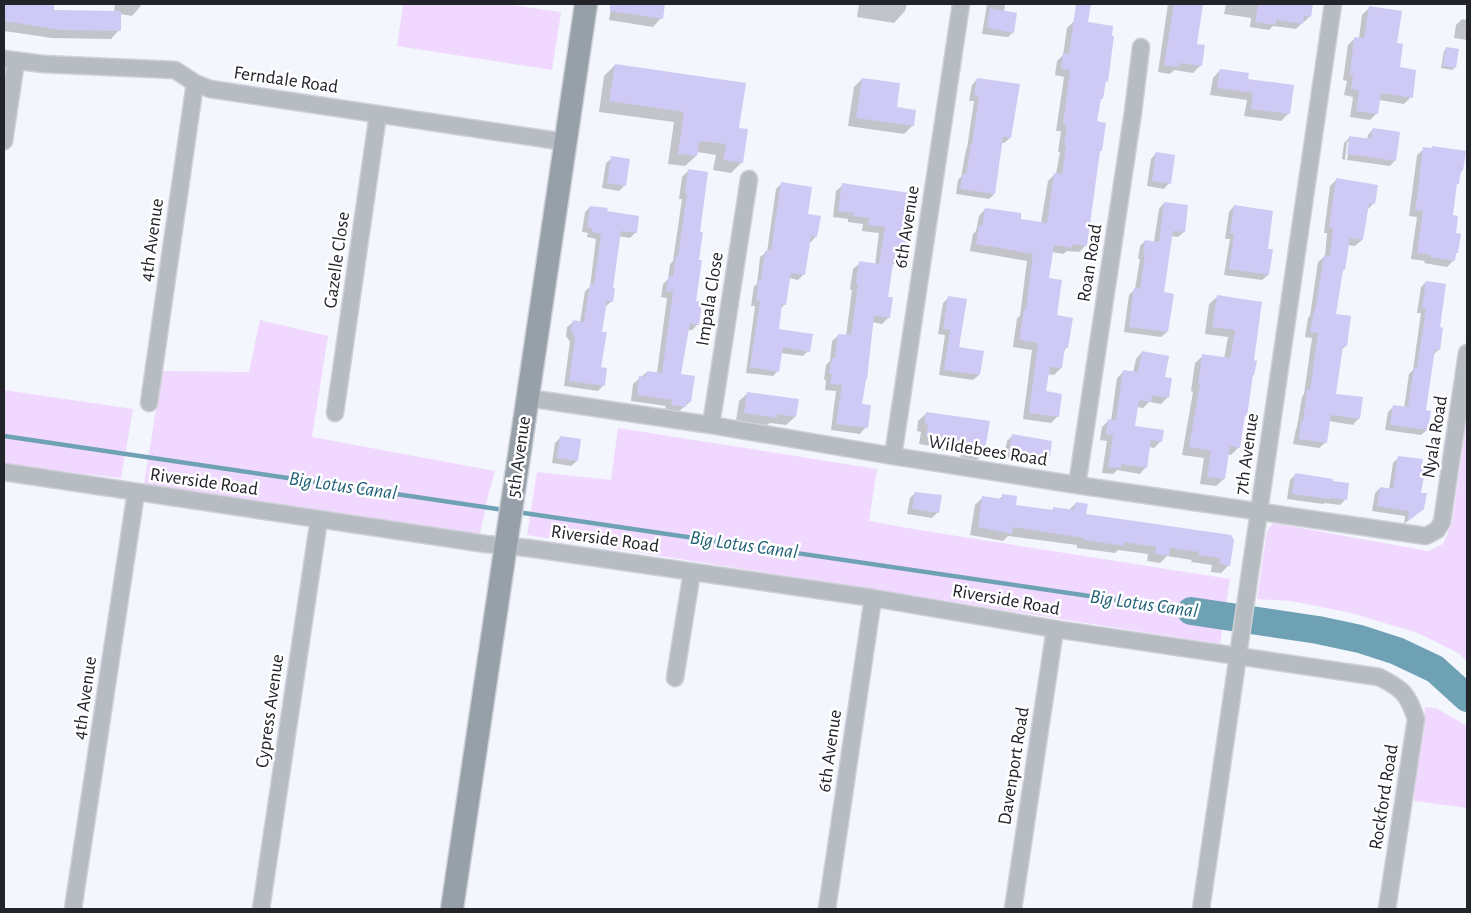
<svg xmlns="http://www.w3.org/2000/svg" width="1471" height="913" font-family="'Alegreya Sans',sans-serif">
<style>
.green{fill:#f1d8ff}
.shadow{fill:#0003}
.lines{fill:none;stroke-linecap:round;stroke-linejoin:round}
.stream{stroke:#6fa1b5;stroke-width:4.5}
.river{stroke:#6fa1b5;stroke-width:28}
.building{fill:#cfc9f5}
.street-casing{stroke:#cdd0d7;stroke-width:19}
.secondary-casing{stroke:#cdd0d7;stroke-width:25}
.street{stroke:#b6bcc2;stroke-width:16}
.secondary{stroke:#97a0a8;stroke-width:22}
.labels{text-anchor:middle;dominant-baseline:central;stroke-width:5;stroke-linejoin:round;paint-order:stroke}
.street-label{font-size:19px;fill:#22242a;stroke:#fff}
.water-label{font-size:20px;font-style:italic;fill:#1d5e74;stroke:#fff}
</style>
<rect width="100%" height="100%" fill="#f3f6fd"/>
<path class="green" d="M403,4H505L561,12L552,70L397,46Z
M260,320L328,336L312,437L495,471L488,496L480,534L144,485L162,371L249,372Z
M4,390L133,409L121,478L4,465Z
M1467,420V661L1458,653L1418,633L1351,613L1291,601L1257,599L1267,531L1273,523L1428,551L1443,544L1452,523Z
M618,428L877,469L869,521L919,530L1230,579L1220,644L527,535L537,472L611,480Z
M1425,707L1436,708L1467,726V808L1414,801L1416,776L1424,731Z"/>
<path class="shadow" d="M4,4H52V11L114,12L115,4H141L140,7L132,16L120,14L119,30L111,39L52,38L4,31Z
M612,4H664L661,18L653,27L609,20Z
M859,4H907L905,11L894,23L857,17Z
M987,4H1005L1004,12L1013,32L1008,37L982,34Z
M1168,4H1202L1196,45L1201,65L1193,73L1174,70L1170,74L1158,72Z
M1226,4H1312L1310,16L1304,22L1302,21L1301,24L1296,29L1273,26L1269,30L1250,27L1251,18L1224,14Z
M1369,8L1396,44L1398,68L1411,97L1404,104L1379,100L1377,113L1370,120L1350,117L1353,97L1344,95L1347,81L1343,80L1348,45L1355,38H1359L1362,15Z
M1462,19L1467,20V40L1454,38L1456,25Z
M1074,21L1106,81L1104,84L1099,100L1096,122L1101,150L1099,153L1086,245L1079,252L1067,251L1063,254L1052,252L1048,279L1056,316L1067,347L1063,352L1061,368L1054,375L1047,374L1045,392L1058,416L1051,423L1023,419L1032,350L1013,347L1017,318L1020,316L1027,261L970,251L973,234L976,231L979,216L985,209L1019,220L1041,223L1048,181L1055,174H1056L1060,152H1058L1061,131H1056L1064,77L1055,75L1057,61L1063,55L1067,28Z
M1446,48L1455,67L1453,70L1441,68L1444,51Z
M615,65L738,129L742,162L731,173L713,170L716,155L697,152L696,156L685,166L668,164L674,122L599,112L604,76Z
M1220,70L1247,80L1289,113L1281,121L1244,116L1247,100L1210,95L1213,78Z
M862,79L895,109L915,111L912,126L904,134L848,126L854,87Z
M977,79L1010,138L1004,143H1001L994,194L989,199L956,194L958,180L961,177L966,150L967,148L974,101H969L972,85Z
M1373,129L1395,160L1390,166L1347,160L1350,142H1347L1345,160L1342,159L1344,143L1350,137L1367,140L1368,135Z
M1433,147L1462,171L1459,174L1456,185L1451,216L1457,252L1454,255V260L1447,267L1424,263L1425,261L1411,259L1417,217L1409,216L1417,155L1424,149H1430Z
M1156,153L1169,183L1164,189L1147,186L1151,159Z
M612,158L625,185L619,191L602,188L606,163Z
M689,170L699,233L695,302L698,324L692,330H688L680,375L690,402L678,412L665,411L666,406L631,401L633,384L647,372L657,373L667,298L661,297L663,284L668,279L670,264L673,261L682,199H679L682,177Z
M1336,180L1374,203L1368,209L1362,240L1355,246L1347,245L1344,269L1341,273L1335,315L1346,346L1341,350L1335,395L1359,418L1353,425L1329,421L1326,442L1319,448L1293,444L1296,429L1297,427L1302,397L1304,394L1312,338L1305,337L1308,318L1310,316L1318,262L1325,256L1327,233H1324L1330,186Z
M781,184L806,215L816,236L811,242H809L804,274L798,280L789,278L785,304L780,309L777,330L808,351L803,356L781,353L778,371L773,376L746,373L755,306H751L754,286L757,284L760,257L767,252L776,189Z
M843,185L915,195L906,259L900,265L892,264L887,298L889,317L882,324L872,322L860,405L866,427L860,434L831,430L836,391L825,390L826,380H824L826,365L830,361L832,341L839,335L846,336L852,290L850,289L853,269L860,263L875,265L879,233L862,231L863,224L848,222V219L833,217L836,191Z
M1164,203L1184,232L1178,237L1171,236L1162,293L1167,332L1161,337L1124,332L1129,295L1135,289L1140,259H1138L1140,246L1145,241L1154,242L1159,209Z
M1234,206L1266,250L1268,275L1262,280L1224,275L1230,239H1225L1229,212Z
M590,207L606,212L636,232L630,238L619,236L611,289L612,301L606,306H605L601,333L600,368L606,369L603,386L598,391L564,386L570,342L566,336L567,327L573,322L580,323L585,291L590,287L596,239L587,237L588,233L582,232L585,212Z
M1426,282L1439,328V349L1433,355L1425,411L1427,430L1421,435L1385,430L1388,412L1394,406L1404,408L1409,374L1413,370L1421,313H1417L1421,287Z
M1217,297L1252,361L1253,375L1251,377L1246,415L1243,418L1239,447L1231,455L1228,454L1224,479L1216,486L1200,484L1204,458L1182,455L1193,392L1191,391L1195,363L1203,356L1224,359L1228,337L1205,334L1209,304Z
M948,298L958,348L979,375L973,380L939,375L945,335L938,334L943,303Z
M1142,352L1164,378L1168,397L1161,404L1149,402L1143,408L1137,407L1134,427L1161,441L1154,448L1149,447L1146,467L1140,474L1117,470L1113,474L1102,473L1107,441L1100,440L1102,427L1109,420L1111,421L1117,378L1124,371L1133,373L1136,359Z
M748,393L795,417L786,425L770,423L767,425L736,421L739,401Z
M927,413L983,454L975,462L960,460L961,453L938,450V447L919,444L921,432L917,431L918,421Z
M1013,435L1048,456L1043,461L1018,457L1015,459L1004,457L1007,441Z
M560,438L577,461L571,466L552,463L555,443Z
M1399,457L1420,494L1423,509L1404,524L1405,516L1372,511L1375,493L1380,488L1389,489L1393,463Z
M1295,475L1345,500L1340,505L1325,503L1323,504L1287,499L1290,480Z
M915,493L938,512L932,518L907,514L910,498Z
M1003,496L1015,506L1051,511L1054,508L1069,510L1076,503L1085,515L1230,536L1229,565L1221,573L1211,572L1212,565L1191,562L1192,560L1167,556L1160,563L1147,561L1148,554L1118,550L1115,553L1077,548V545L1008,536L1003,541L970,535L975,505L983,497L999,499Z"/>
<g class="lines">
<path class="stream" d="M4,436L504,510
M517,512L1191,611"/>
<path class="river" d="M1191,611L1318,630L1360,639L1397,651L1435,669L1467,698"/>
</g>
<path class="building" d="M4,4H43L54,5V10L121,11V31L61,30L4,21Z
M610,4H665L663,19L610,11Z
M1076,4H1091L1088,22L1113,26L1112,36H1114L1108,82L1106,81L1103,99H1101L1097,121L1106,123L1102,151H1100L1087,246L1072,244V248L1054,245L1049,278L1062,280L1057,315L1073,318L1068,348L1065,347L1062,368L1050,367L1046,391L1062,394L1059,417L1029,413L1038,343L1019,340L1024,310H1026L1033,254L976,244L979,226H982L985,208L1021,213V219L1047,223L1054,173L1062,174L1066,146L1064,145L1067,125L1063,124L1070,70L1061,69L1063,53L1069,54Z
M1174,4H1203L1197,44L1205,45L1202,66L1180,63L1179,67L1164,65Z
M1258,4H1313L1311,17L1304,16L1303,24L1276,20V25L1255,22Z
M1369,6L1402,11L1397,43L1403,44L1400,67L1416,70L1413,98L1381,93L1378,114L1356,111L1359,90L1351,89L1353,74H1350L1354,37L1364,38Z
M990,8L1017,13L1014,33L987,28Z
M1446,47L1459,49L1456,68L1443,66Z
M615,64L746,83L739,128L748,129L743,163L723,160L726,144L700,141L697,156L678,154L684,112L609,101Z
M1220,69L1249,73L1248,79L1294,85L1290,114L1251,109L1253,93L1217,88Z
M862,78L900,83L897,107L916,110L914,126L856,118Z
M977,78L1020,84L1011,138L1003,137L995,194L960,189L963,174H966L971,144H972L979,96L974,95Z
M1373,128L1400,132L1396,161L1347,154L1349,136L1371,139Z
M1432,146L1466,151L1463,171H1461L1459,184H1457L1453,215L1458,216L1456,233L1461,234L1458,253H1456L1455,261L1430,257L1431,255L1417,253L1423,211L1415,210L1420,179L1419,178L1423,147L1432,148Z
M1156,152L1175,155L1171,184L1152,181Z
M611,156L630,159L626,186L607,183Z
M688,169L708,172L700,232H703L699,260H702L696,301L702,302L699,325L690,323L681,374L695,376L691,402H687L686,407L671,405L672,400L637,395L639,376L646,377L647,371L662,373L673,292L666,291L669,276L673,277L676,256L678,257L687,193H685Z
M1336,178L1378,185L1375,204L1369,203L1363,240L1350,238L1345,270H1343L1336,314L1351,316L1347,346H1343L1336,394L1363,397L1360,419L1331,415L1327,443L1299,439L1301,421L1303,422L1307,389L1310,390L1318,333L1310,332L1314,311H1315L1324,255L1330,256L1333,228L1329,227Z
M781,182L812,187L808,214L821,216L817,237L811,236L805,275L791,273L786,305L782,304L779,329L813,334L810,352L783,347L779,372L750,367L760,301H756L759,280H761L765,251H771Z
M842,183L917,194L907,259L894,257L888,297H893L890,318L874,316L867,379H866L862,404L871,405L868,428L836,424L842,385L830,384L832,374H829L832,358H835L838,334L851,335L858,284L856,283L859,261L879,264L885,227L868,225L869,218L853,216L854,213L838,211Z
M1164,202L1188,205L1185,232L1173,231L1164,292L1174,294L1168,332L1129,327L1134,288L1140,289L1145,254H1143L1145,240L1159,242Z
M1234,205L1273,211L1268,249H1273L1269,275L1229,269L1234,234H1230Z
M590,206L608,208L607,211L639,216L637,233L621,231L613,288H615L613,302L607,301L602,332H607L601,367L607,368L605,386L569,381L575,337L571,330L573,320L584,322L590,284L594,285L601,234L592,232V228L587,227Z
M1426,281L1446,284L1440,327L1443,328L1440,350L1435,349L1426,410L1431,411L1428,430L1390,425L1393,405L1408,407L1414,367L1417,368L1426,308H1422Z
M1217,295L1262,302L1254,360L1257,361L1254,375H1253L1247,416L1245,415L1240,448L1230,446L1225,479L1207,477L1211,451L1189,447L1200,384H1198L1202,354L1230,358L1235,330L1212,327Z
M948,296L967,299L959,347L984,351L980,375L944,370L950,330L943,329Z
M1142,351L1169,356L1165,377L1172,378L1169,398L1152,395L1151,402L1139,400L1135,426L1164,430L1162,442L1151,440L1147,468L1121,464V468L1108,467L1113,435L1106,434L1108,419L1116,420L1123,370L1138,372Z
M747,392L799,399L796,417L777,414V418L744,413Z
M926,412L990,421L984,455L968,452L969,445L946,442V439L926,436L928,424L924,423Z
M1012,434L1052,441L1050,456L1022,451V454L1009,452Z
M560,436L581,439L578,461L557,458Z
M1398,456L1423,459L1422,465H1426L1421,493H1427L1424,509L1408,521L1409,511L1377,506L1380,487L1393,489Z
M1295,473L1333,479V481L1349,483L1347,500L1330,498V499L1292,494Z
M915,492L942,495L939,513L912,509Z
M1002,494L1017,496L1016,505L1053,510V507L1074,510L1076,502L1088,504L1086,514L1231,535L1234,540L1230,566L1219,564L1220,558L1199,555V552L1170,548L1169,556L1155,554L1156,547L1124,542V546L1084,540V538L1013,527L1012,534L978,527L982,496L1002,499Z"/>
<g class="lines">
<defs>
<path id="street" d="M4,59L43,64L175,70L195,83L210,89L565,142
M4,141L16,61
M528,398L711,425L893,456L1077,485L1426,536L1437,530L1442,522L1467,353
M149,403L195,83
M335,413L378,114
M711,425L749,179
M893,456L961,4
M4,472L486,544L528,548L873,598L1055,629L1379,677C1403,689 1408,694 1416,719L1387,909
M1077,485L1133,112L1141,47
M675,678L692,572
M73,909L136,492
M261,909L319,519
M827,909L873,598
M1013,909L1055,629
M1201,909L1333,4"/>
<path id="secondary" d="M452,909L586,4"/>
</defs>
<use href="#street" class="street-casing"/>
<use href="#secondary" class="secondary-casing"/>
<use href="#street" class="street"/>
<use href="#secondary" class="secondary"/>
</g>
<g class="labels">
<g class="street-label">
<text transform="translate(286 80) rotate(8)">Ferndale Road</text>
<text transform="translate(907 227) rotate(-81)">6th Avenue</text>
<text transform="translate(152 240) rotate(-82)">4th Avenue</text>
<text transform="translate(337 260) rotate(-82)">Gazelle Close</text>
<text transform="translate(1090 263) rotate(-81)">Roan Road</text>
<text transform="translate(710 299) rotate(-81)">Impala Close</text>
<text transform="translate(1435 437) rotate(-81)">Nyala Road</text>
<text transform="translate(988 451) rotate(9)">Wildebees Road</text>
<text transform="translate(1247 454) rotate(-82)">7th Avenue</text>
<text transform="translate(519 457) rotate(-82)">5th Avenue</text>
<text transform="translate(204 482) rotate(8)">Riverside Road</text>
<text transform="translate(605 539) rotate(8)">Riverside Road</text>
<text transform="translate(1006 600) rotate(10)">Riverside Road</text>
<text transform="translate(85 698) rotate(-82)">4th Avenue</text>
<text transform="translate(270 711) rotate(-82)">Cypress Avenue</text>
<text transform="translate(830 751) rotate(-82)">6th Avenue</text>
<text transform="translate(1014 766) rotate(-81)">Davenport Road</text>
<text transform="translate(1384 797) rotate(-81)">Rockford Road</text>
</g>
<g class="water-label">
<text transform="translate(343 486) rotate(8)">Big Lotus Canal</text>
<text transform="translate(744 545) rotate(8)">Big Lotus Canal</text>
<text transform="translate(1144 604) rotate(8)">Big Lotus Canal</text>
</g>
</g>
<rect width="1471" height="913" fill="none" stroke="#22242a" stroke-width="10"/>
</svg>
